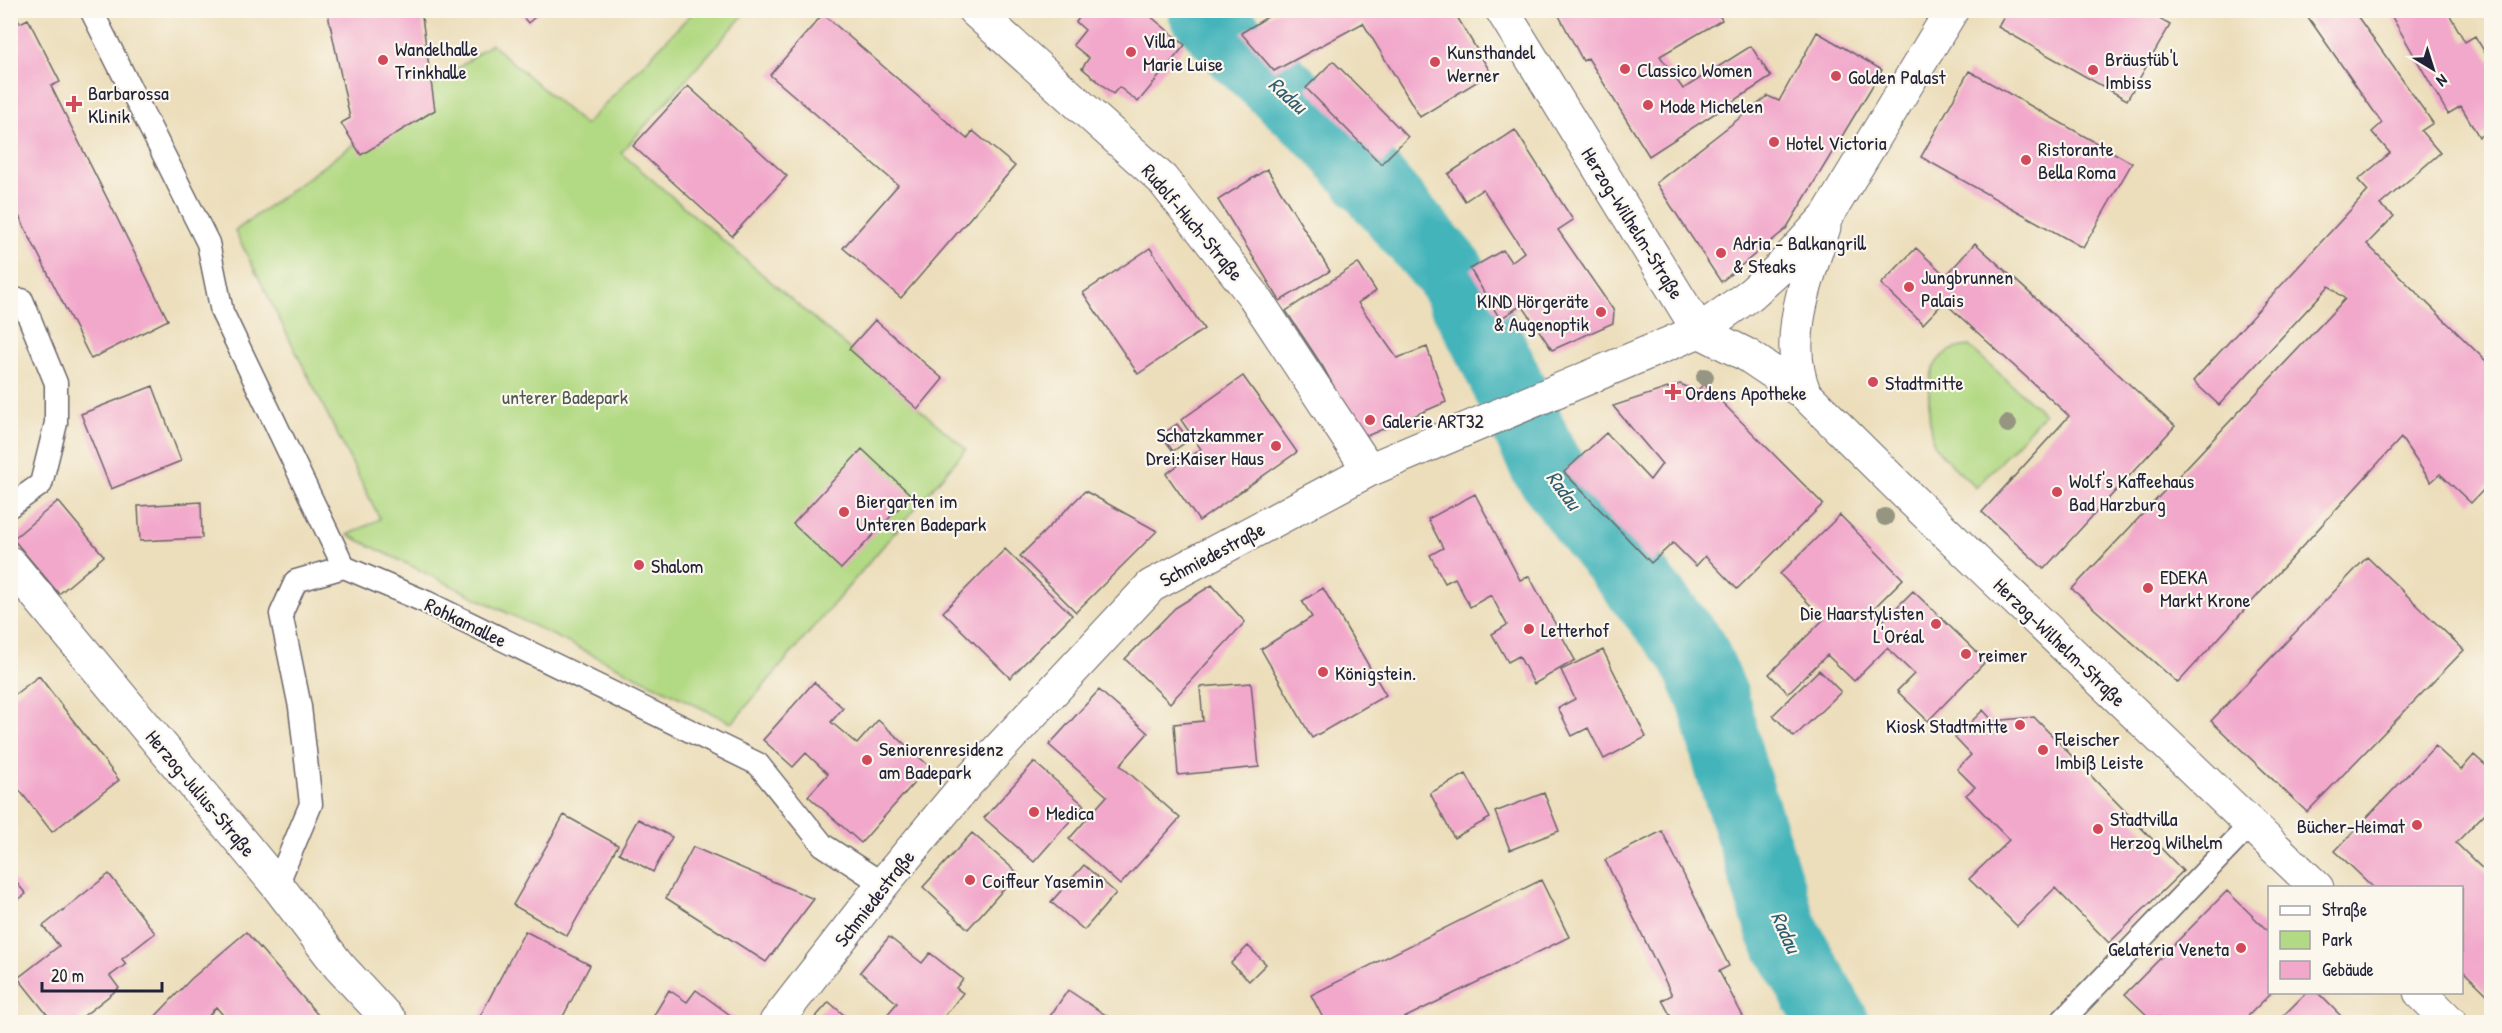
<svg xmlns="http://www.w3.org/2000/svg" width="2502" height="1033" font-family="'Patrick Hand',sans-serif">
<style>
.green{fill:#b2d983;stroke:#6a7e5f;stroke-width:1.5}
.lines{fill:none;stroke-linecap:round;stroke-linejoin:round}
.river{stroke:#43b4ba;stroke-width:72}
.building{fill:#f2a8cb}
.service-casing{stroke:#696468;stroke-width:25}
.pedestrian-casing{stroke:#696468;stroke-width:35}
.minor-casing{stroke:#696468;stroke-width:35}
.service{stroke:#fff;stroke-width:22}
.pedestrian{stroke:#fff;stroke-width:33}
.minor{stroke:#fff;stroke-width:33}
.tree{fill:#959581}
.poi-dot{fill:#d1495b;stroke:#fbf7ec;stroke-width:2}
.labels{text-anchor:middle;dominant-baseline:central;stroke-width:4.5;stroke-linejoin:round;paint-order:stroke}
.poi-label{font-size:20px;fill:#22223b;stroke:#fbf7ec;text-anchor:start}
.street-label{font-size:20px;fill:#22223b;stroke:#fbf7ec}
.park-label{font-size:20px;fill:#4d5951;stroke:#fbf7ec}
.water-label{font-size:21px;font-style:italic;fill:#2f5c6e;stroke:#fbf7ec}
</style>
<rect width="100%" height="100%" fill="#fbf7ec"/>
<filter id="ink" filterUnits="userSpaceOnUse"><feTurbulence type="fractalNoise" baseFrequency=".0167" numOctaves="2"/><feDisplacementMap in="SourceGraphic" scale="12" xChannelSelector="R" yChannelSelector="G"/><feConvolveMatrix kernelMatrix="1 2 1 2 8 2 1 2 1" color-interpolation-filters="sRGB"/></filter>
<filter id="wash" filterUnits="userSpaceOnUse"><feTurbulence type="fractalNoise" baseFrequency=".008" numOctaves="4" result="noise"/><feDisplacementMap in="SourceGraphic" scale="24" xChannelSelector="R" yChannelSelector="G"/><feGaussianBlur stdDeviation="1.35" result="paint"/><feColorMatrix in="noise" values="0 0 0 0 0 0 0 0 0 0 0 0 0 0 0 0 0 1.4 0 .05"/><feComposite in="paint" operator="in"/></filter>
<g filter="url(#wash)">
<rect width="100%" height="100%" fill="#ecdebb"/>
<path class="green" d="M694,11H747L621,153L966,449L732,723L348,535L380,519L235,231L491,44L585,125Z
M1969,346L2044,414L1976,488C1965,476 1941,458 1934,444C1930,434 1930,423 1929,412C1928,379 1929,350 1969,346Z"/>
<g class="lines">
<path class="river" d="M1204,10L1241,52L1332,136L1450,273L1487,340L1545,464L1588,523L1692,650L1713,698L1730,765L1782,930L1833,1022"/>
</g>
<g id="blocks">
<path class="building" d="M10,10H14L20,23L28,19L60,82L51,86L168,320L91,359L10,198Z
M327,10H421L435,110L361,155L341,123L350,118Z
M517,10H543L528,23Z
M1085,10H1143L1185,45L1138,102L1119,87L1113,94L1082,68L1089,58L1073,45L1085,30L1076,22Z
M1279,10H1453L1491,73L1420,117L1363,23L1274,71L1241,33Z
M1556,10H1716L1722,20L1660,56L1683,89L1751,46L1771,77L1649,156L1588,58L1583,61Z
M2008,10H2144L2170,25L2127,100L1998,27Z
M2303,10H2353L2433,123L2421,131L2440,153L2380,205L2394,216L2367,244L2485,360L2492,362V481L2471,503L2440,474L2431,482L2401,438L2178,683L2072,589L2345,299L2329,286L2219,405L2193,381L2368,191L2358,180L2390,153L2372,132L2382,123Z
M2388,10H2447L2465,42L2475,36L2492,64V130L2479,137L2461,106L2448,114Z
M823,14L967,139L973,131L1015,166L901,298L843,248L898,185L770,75Z
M1817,32L1882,70L1786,229L1721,282L1656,183L1768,96L1779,101Z
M1333,61L1408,137L1381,164L1306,88Z
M1969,71L2132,163L2083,248L1921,157Z
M688,86L787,176L732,236L633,146Z
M1515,130L1573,220L1558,230L1614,311L1613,323L1552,350L1522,305L1500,319L1470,269L1503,250L1511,262L1524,252L1483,189L1465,201L1448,174Z
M1267,169L1330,271L1280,301L1218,200Z
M1975,243L2175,426L2044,569L1982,512L2069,416L1944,302L1923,324L1881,284L1916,248L1946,276Z
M1150,248L1204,329L1138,374L1083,293Z
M1358,263L1376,291L1358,303L1397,358L1427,347L1446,402L1362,438L1323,367L1286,311Z
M875,320L943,379L918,409L849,349Z
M1243,376L1297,452L1199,521L1166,474L1201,449L1181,420Z
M1680,384L1697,391L1704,384L1823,504L1737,589L1705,556L1696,566L1673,543L1651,563L1564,472L1606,433L1650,480L1662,464L1613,406Z
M153,386L181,461L111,489L81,414Z
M1177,424L1189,440L1173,451L1161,435Z
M862,449L911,495L841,569L793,524Z
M1085,491L1157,531L1076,612L1020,556Z
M1475,494L1520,580L1529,576L1575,660L1534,684L1519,656L1508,662L1492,634L1507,625L1491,595L1470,607L1455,578L1445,583L1430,555L1443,548L1428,519Z
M58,501L104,556L59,594L13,539Z
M201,502L202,538L140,541L138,506Z
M1840,515L1903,579L1871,611L1882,622L1913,591L1986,661L1928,721L1897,691L1914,674L1887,648L1854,681L1827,655L1788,693L1769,674L1824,619L1780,574Z
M1005,549L1072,615L1010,678L943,612Z
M2367,557L2464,650L2307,812L2211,721Z
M1212,585L1245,622L1170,703L1125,659L1175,608Z
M1323,588L1386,695L1312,738L1261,649L1312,617L1302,601Z
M1603,650L1646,737L1604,759L1588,728L1572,736L1558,708L1575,699L1561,670Z
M1819,670L1841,692L1794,737L1773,715Z
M39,676L119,780L52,832L10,778V698Z
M814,682L843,708L831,722L857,744L878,720L929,766L861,843L808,796L828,774L806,753L793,767L763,740Z
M1251,683L1259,767L1178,775L1174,724L1203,721L1200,687Z
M1099,690L1148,733L1120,765L1180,818L1120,885L1069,839L1107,796L1049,745Z
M1983,710L1993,721L2034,717L2183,871L2109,943L2055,888L2017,926L1969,879L2009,840L1966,795L1975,787L1957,769L1971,755L1955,738Z
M2435,746L2461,770L2474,755L2492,771V806L2456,843L2489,875L2492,873V999L2462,970V888H2374L2335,851Z
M1034,762L1084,805L1034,862L984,818Z
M1466,774L1490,818L1454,838L1430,793Z
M1544,793L1559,831L1510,850L1495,812Z
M564,815L618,845L567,936L513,905Z
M638,819L672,837L653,872L619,853Z
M1662,831L1729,966L1719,971L1746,1022H1674L1662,1000L1672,995L1605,860Z
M972,833L1018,873L968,929L923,887Z
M693,847L814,899L766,962L666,898Z
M1084,865L1116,893L1084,930L1051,902Z
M109,874L155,933L122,959L126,964L110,976L119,988L76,1022H53L18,978L59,946L43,926Z
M10,875L26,894L10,906Z
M1541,880L1569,937L1396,1022H1325L1311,995Z
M2227,891L2270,933V992H2272L2242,1022H2165L2159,1017L2154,1022L2125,994Z
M525,931L590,965L560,1022H477Z
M246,932L324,1022H229L216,1007L204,1022H150L191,979Z
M889,937L922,963L930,953L963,979L956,988L963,993L940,1022H893L885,1017L897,1003L860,972Z
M1248,946L1266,964L1249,981L1231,963Z
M669,990L687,1002L696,990L737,1020L736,1022H666L654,1015Z
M1068,990L1116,1022H1046Z
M2307,992H2317L2347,1022H2277Z
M829,1002L852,1022H811Z"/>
</g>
</g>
<g filter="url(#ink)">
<use href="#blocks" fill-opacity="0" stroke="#696468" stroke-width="1.5"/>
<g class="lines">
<defs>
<path id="service" d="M91,10L208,243L222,312L344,567
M10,506L41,484L56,423V383L22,300
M277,885L311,804L300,707L281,614L296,581L344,567L426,602L758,764L823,845L883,884
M2061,1022L2251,824"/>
<path id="pedestrian" d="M1502,10L1699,331"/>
<path id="minor" d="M974,10L1162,179L1254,296L1369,470
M1699,331L1747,355L1805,394L1910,498L2317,888
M1805,394C1782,341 1807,279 1824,227
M10,563L277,885L339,966L391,1022
M2420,992L2450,1022
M776,1022L883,884L969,781L1151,586L1369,470L1699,331L1751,294L1781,267L1827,216L1952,10"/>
</defs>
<use href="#service" class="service-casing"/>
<use href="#pedestrian" class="pedestrian-casing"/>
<use href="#minor" class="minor-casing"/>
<use href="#service" class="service"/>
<use href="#pedestrian" class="pedestrian"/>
<use href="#minor" class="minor"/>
</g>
<g class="tree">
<circle cx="1705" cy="377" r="9"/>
<circle cx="2008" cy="424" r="9"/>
<circle cx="1885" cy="517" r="9"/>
</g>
</g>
<g class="poi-dot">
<circle cx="1131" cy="52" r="6"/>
<circle cx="383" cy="60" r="6"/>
<circle cx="1435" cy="62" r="6"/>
<circle cx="1625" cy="69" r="6"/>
<circle cx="2093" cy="70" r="6"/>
<circle cx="1836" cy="76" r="6"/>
<path d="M71 95h6v6h6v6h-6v6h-6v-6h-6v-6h6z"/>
<circle cx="1648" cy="105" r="6"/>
<circle cx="1774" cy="142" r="6"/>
<circle cx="2026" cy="160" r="6"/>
<circle cx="1721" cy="253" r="6"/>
<circle cx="1909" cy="287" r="6"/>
<circle cx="1601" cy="312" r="6"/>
<circle cx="1873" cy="382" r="6"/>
<path d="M1670 383h6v6h6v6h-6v6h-6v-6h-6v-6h6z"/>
<circle cx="1370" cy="420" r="6"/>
<circle cx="1276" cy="446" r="6"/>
<circle cx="2057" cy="492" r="6"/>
<circle cx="844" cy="512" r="6"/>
<circle cx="639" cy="565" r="6"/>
<circle cx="2148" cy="588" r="6"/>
<circle cx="1936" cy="624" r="6"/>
<circle cx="1529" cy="629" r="6"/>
<circle cx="1966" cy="654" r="6"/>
<circle cx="1323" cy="672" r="6"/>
<circle cx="2020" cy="725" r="6"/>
<circle cx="2043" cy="750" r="6"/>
<circle cx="867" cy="760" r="6"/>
<circle cx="1034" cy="812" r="6"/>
<circle cx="2417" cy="825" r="6"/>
<circle cx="2098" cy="829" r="6"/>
<circle cx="970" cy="880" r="6"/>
<circle cx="2241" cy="948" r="6"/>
</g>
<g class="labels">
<g class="poi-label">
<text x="1143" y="40">Villa<tspan x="1143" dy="23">Marie Luise</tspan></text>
<text x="395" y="48">Wandelhalle<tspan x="395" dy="23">Trinkhalle</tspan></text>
<text x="1447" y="51">Kunsthandel<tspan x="1447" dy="23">Werner</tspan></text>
<text x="2105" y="58">Bräustüb'l<tspan x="2105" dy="23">Imbiss</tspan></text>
<text x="1637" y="69">Classico Women</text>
<text x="1848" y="76">Golden Palast</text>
<text x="88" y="92">Barbarossa<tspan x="88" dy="23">Klinik</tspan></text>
<text x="1660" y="105">Mode Michelen</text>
<text x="1786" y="142">Hotel Victoria</text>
<text x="2038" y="148">Ristorante<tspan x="2038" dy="23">Bella Roma</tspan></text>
<text x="1733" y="242">Adria - Balkangrill<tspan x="1733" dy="23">&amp; Steaks</tspan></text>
<text x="1921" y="276">Jungbrunnen<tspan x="1921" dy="23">Palais</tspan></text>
<text x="1589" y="300" text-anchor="end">KIND Hörgeräte<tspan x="1589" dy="23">&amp; Augenoptik</tspan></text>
<text x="1885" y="382">Stadtmitte</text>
<text x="1685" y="392">Ordens Apotheke</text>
<text x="1382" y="420">Galerie ART32</text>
<text x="1264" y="434" text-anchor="end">Schatzkammer<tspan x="1264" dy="23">Drei:Kaiser Haus</tspan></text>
<text x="2069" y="480">Wolf's Kaffeehaus<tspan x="2069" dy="23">Bad Harzburg</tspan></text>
<text x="856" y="500">Biergarten im<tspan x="856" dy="23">Unteren Badepark</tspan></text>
<text x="651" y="565">Shalom</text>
<text x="2160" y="576">EDEKA<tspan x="2160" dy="23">Markt Krone</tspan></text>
<text x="1924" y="612" text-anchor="end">Die Haarstylisten<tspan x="1924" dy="23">L'Oréal</tspan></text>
<text x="1541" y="629">Letterhof</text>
<text x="1978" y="654">reimer</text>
<text x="1335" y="672">Königstein.</text>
<text x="2008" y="725" text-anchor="end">Kiosk Stadtmitte</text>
<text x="2055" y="738">Fleischer<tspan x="2055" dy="23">Imbiß Leiste</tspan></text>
<text x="879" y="748">Seniorenresidenz<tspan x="879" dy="23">am Badepark</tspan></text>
<text x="1046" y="812">Medica</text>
<text x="2110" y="818">Stadtvilla<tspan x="2110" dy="23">Herzog Wilhelm</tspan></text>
<text x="2405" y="825" text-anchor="end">Bücher-Heimat</text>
<text x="982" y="880">Coiffeur Yasemin</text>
<text x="2229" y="948" text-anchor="end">Gelateria Veneta</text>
</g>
<g class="street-label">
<text transform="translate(1193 222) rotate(50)">Rudolf-Huch-Straße</text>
<text transform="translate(1633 223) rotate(58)">Herzog-Wilhelm-Straße</text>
<text transform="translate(1212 554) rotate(-28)">Schmiedestraße</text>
<text transform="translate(466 622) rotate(26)">Rohkamallee</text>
<text transform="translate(2060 642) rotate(44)">Herzog-Wilhelm-Straße</text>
<text transform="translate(201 793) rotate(50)">Herzog-Julius-Straße</text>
<text transform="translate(874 898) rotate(-52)">Schmiedestraße</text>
</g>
<g class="park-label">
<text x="565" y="396">unterer Badepark</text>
</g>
<g class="water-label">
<text transform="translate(1288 95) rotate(42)">Radau</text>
<text transform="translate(1564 490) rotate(54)">Radau</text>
<text transform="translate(1786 932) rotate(66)">Radau</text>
</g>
</g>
<rect width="2502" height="1033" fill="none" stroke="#fbf7ec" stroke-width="36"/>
<rect x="2268" y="886" width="195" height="108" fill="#fbf7ec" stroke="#a4a2a5" stroke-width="1.5"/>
<rect x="2280" y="906" width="30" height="9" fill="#ffffff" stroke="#a4a2a5" stroke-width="1.5"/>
<text x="2322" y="916" font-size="18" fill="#22223b">Straße</text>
<rect x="2280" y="931" width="30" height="18" fill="#b2d983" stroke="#a4a2a5" stroke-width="1.5"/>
<text x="2322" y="946" font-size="18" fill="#22223b">Park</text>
<rect x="2280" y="961" width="30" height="18" fill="#f2a8cb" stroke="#a4a2a5" stroke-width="1.5"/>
<text x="2322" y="976" font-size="18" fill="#22223b">Gebäude</text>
<g transform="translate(2433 69) rotate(142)" stroke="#fbf7ec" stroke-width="4.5" paint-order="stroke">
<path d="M0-4.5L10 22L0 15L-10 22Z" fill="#22223b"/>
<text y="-9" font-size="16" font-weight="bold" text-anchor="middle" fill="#22223b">N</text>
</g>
<path d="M42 982v9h120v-9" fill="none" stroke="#22223b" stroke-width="3"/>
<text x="51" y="982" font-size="18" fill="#22223b" stroke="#fbf7ec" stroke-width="4.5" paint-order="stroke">20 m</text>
</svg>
